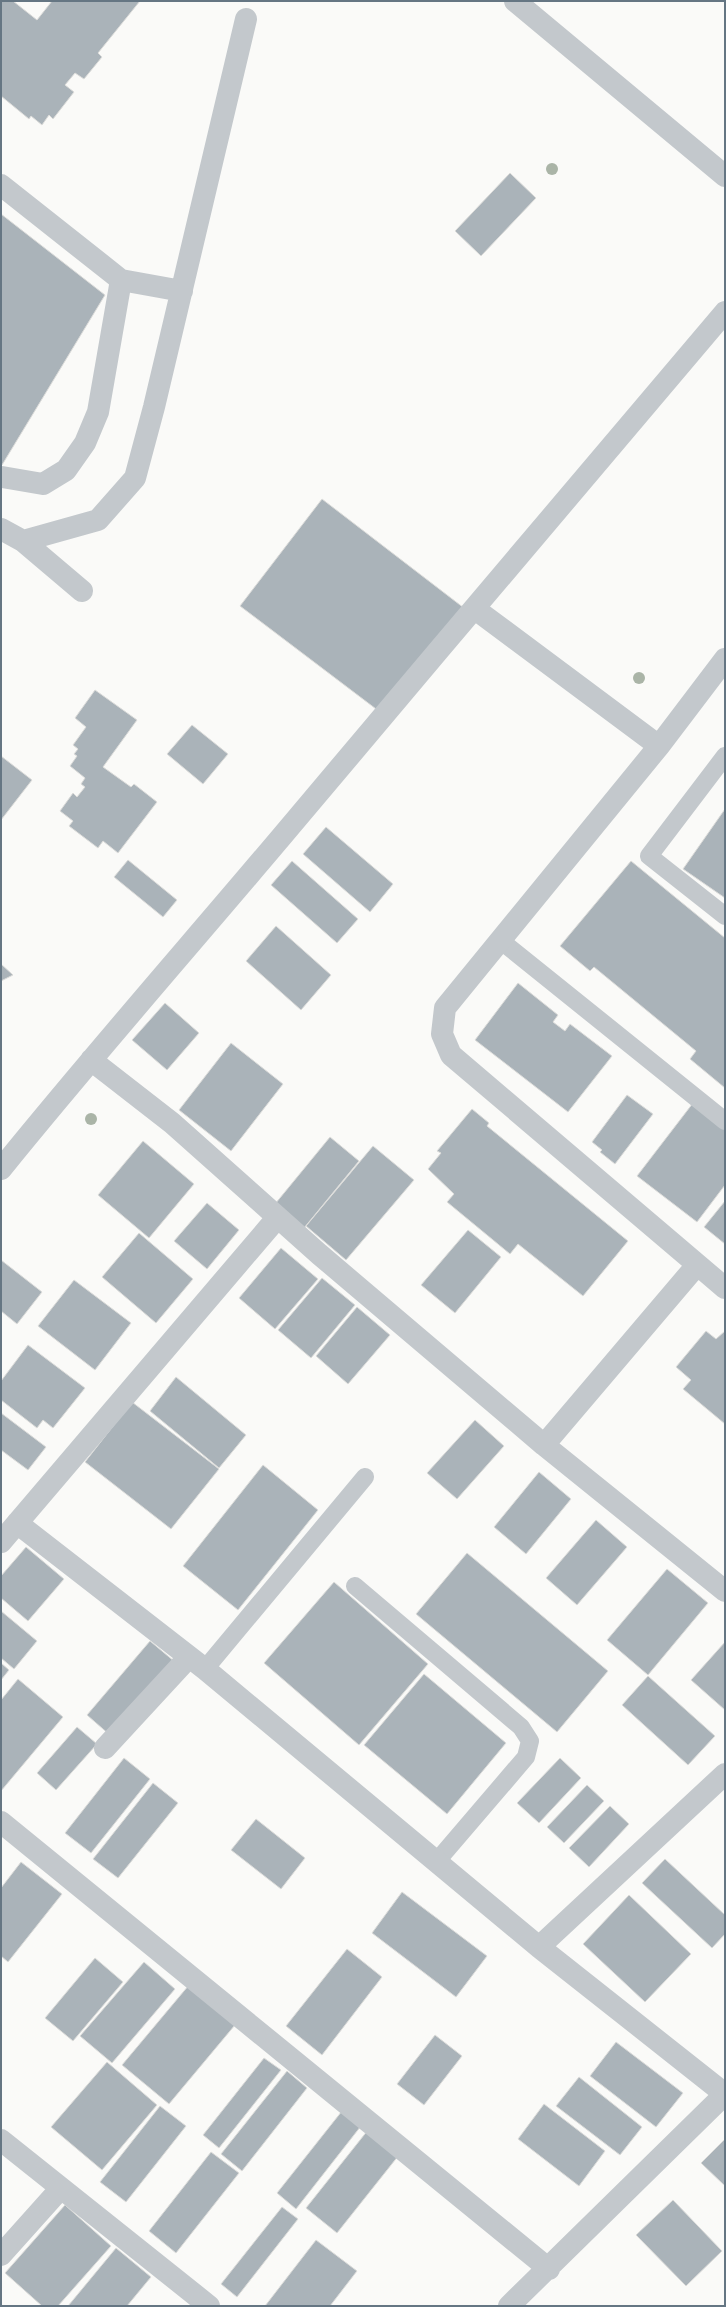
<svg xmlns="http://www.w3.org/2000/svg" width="726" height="2307" font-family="'Varela Round',sans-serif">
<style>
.building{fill:#aab3b9;stroke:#dcdcda}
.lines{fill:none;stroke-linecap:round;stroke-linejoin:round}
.service{stroke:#c3c8cc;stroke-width:18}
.minor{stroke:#c3c8cc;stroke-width:22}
.tree{fill:#aab4a7}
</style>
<rect width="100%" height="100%" fill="#fafaf8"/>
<path class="building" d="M1,1H13L37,20L52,1H140L98,53L102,57L84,79L75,73L65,85L74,92L53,119L49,115L42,125L31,116L29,119L1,96Z
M510,173L536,198L481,256L455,231Z
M1,214L105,295L2,465H1Z
M322,499L464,608L380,712L240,606Z
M95,690L137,720L103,767L131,787L134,784L157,802L118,853L103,841L98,848L69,826L73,821L60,811L73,793L77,797L85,787L81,784L85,778L70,766L77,756L74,754L78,749L73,745L86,727L75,718Z
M192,725L228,754L203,784L167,754Z
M1,756L32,780L1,820Z
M725,809V898L683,869Z
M326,827L393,884L370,912L303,854Z
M128,860L177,900L163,917L114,877Z
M292,861L358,919L337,943L271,885Z
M631,861L725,938V1088L690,1059L696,1051L594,967L590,971L560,946Z
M276,926L331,975L301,1010L246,961Z
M1,964L13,975L1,981Z
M518,983L558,1015L553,1022L565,1031L570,1024L612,1056L568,1112L475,1040Z
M165,1003L199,1033L167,1070L132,1040Z
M231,1043L283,1084L231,1151L179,1110Z
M627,1095L653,1114L615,1164L600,1152L602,1150L592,1142Z
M693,1103L725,1127V1185L697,1222L637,1176Z
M472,1109L489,1123L487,1126L628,1241L583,1296L518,1244L510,1254L447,1202L454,1194L428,1169L441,1153L437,1151Z
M330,1137L359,1161L304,1228L275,1204Z
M143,1141L194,1184L149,1238L98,1195Z
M373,1146L414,1180L346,1260L306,1226Z
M725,1201V1244L704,1227Z
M207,1203L239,1230L207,1269L174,1241Z
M468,1230L501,1257L455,1313L421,1285Z
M139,1233L193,1279L156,1323L102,1277Z
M281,1248L318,1279L275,1329L239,1298Z
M1,1260L42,1292L17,1324L1,1311Z
M322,1278L355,1305L311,1358L278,1330Z
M74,1280L131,1323L95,1370L38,1326Z
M357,1307L390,1335L348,1384L316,1356Z
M706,1331L716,1339L725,1331V1424L683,1389L691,1380L676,1367Z
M28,1345L85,1388L53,1428L43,1420L37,1428L1,1400V1381Z
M176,1377L246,1435L219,1468L150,1411Z
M132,1402L219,1469L171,1529L85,1462Z
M1,1413L46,1447L28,1470L1,1450Z
M475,1420L504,1446L457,1499L427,1473Z
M263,1465L318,1510L238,1610L183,1566Z
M539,1472L571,1499L526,1554L494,1527Z
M596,1520L627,1547L577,1605L546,1578Z
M26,1547L64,1579L28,1621L1,1598V1576Z
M467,1553L608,1671L557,1732L416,1614Z
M667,1569L708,1603L648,1675L607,1640Z
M334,1582L428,1664L359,1745L264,1663Z
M1,1611L37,1641L14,1669L1,1658Z
M150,1641L175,1662L111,1736L87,1715Z
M725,1642V1710L691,1680Z
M1,1663L9,1670L1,1680Z
M424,1674L506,1743L447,1814L364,1745Z
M648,1676L715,1736L688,1765L622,1705Z
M18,1679L63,1717L1,1791V1700Z
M77,1727L97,1744L56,1790L37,1773Z
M124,1758L150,1779L91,1853L65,1833Z
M560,1758L581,1778L539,1823L517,1803Z
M153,1783L178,1803L118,1878L93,1859Z
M587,1785L604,1801L564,1843L547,1827Z
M610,1806L629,1824L589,1867L569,1848Z
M256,1819L305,1858L281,1889L231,1850Z
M665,1859L725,1915V1934L712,1948L642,1883Z
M21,1862L62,1894L8,1962L1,1956V1888Z
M402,1892L487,1956L456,1997L372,1933Z
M629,1895L691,1954L645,2002L583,1944Z
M347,1949L382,1977L322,2055L286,2026Z
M95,1958L123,1982L73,2041L45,2018Z
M144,1962L175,1989L112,2063L80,2036Z
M189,1985L235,2025L169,2104L122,2065Z
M435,2035L462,2056L424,2105L397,2084Z
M616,2042L683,2093L656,2127L590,2076Z
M264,2058L281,2070L219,2148L203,2135Z
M107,2062L157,2105L102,2170L51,2127Z
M287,2071L307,2088L242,2171L221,2154Z
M579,2077L642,2127L620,2155L556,2106Z
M544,2104L605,2151L579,2186L518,2139Z
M160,2106L186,2126L126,2202L100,2182Z
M342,2111L361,2126L296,2209L277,2193Z
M368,2130L399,2155L337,2233L306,2208Z
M725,2139V2186L701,2163Z
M211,2152L239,2173L176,2253L149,2231Z
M673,2200L722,2251L686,2286L636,2235Z
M65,2205L111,2246L58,2306H42L5,2273Z
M282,2207L298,2219L237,2297L221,2284Z
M316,2240L357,2271L330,2306H265Z
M116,2248L151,2277L127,2306H68Z"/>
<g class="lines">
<path class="service" d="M725,756L649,856L725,916
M500,940L725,1121
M355,1586L521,1727L530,1741L526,1757L437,1861
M205,1669L365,1477"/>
<path class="minor" d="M515,1L725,176
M1,185L121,280L182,291
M2,477L43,484L66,470L85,443L98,412L121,280
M1,529L23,541L82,591
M23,541L98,520L135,478L154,407L246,19
M475,609L659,746
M725,659L659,746L445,1008L442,1034L451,1055L725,1288
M91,1060L172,1123L319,1254L544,1445L725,1591
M1,1169C98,1049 200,934 299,816C441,648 582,479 725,312
M544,1445L697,1265
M17,1523L205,1669L539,1947L725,2094
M1,1542L277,1218
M105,1748L189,1657
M1,1822L549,2269
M539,1947L725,1774
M1,2140L209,2306
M1,2255L61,2188
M509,2306L725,2094"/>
</g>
<g class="tree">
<circle cx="552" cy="169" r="6"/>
<circle cx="639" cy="678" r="6"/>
<circle cx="91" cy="1119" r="6"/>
</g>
<rect width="726" height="2307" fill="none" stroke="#657683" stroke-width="4"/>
</svg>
